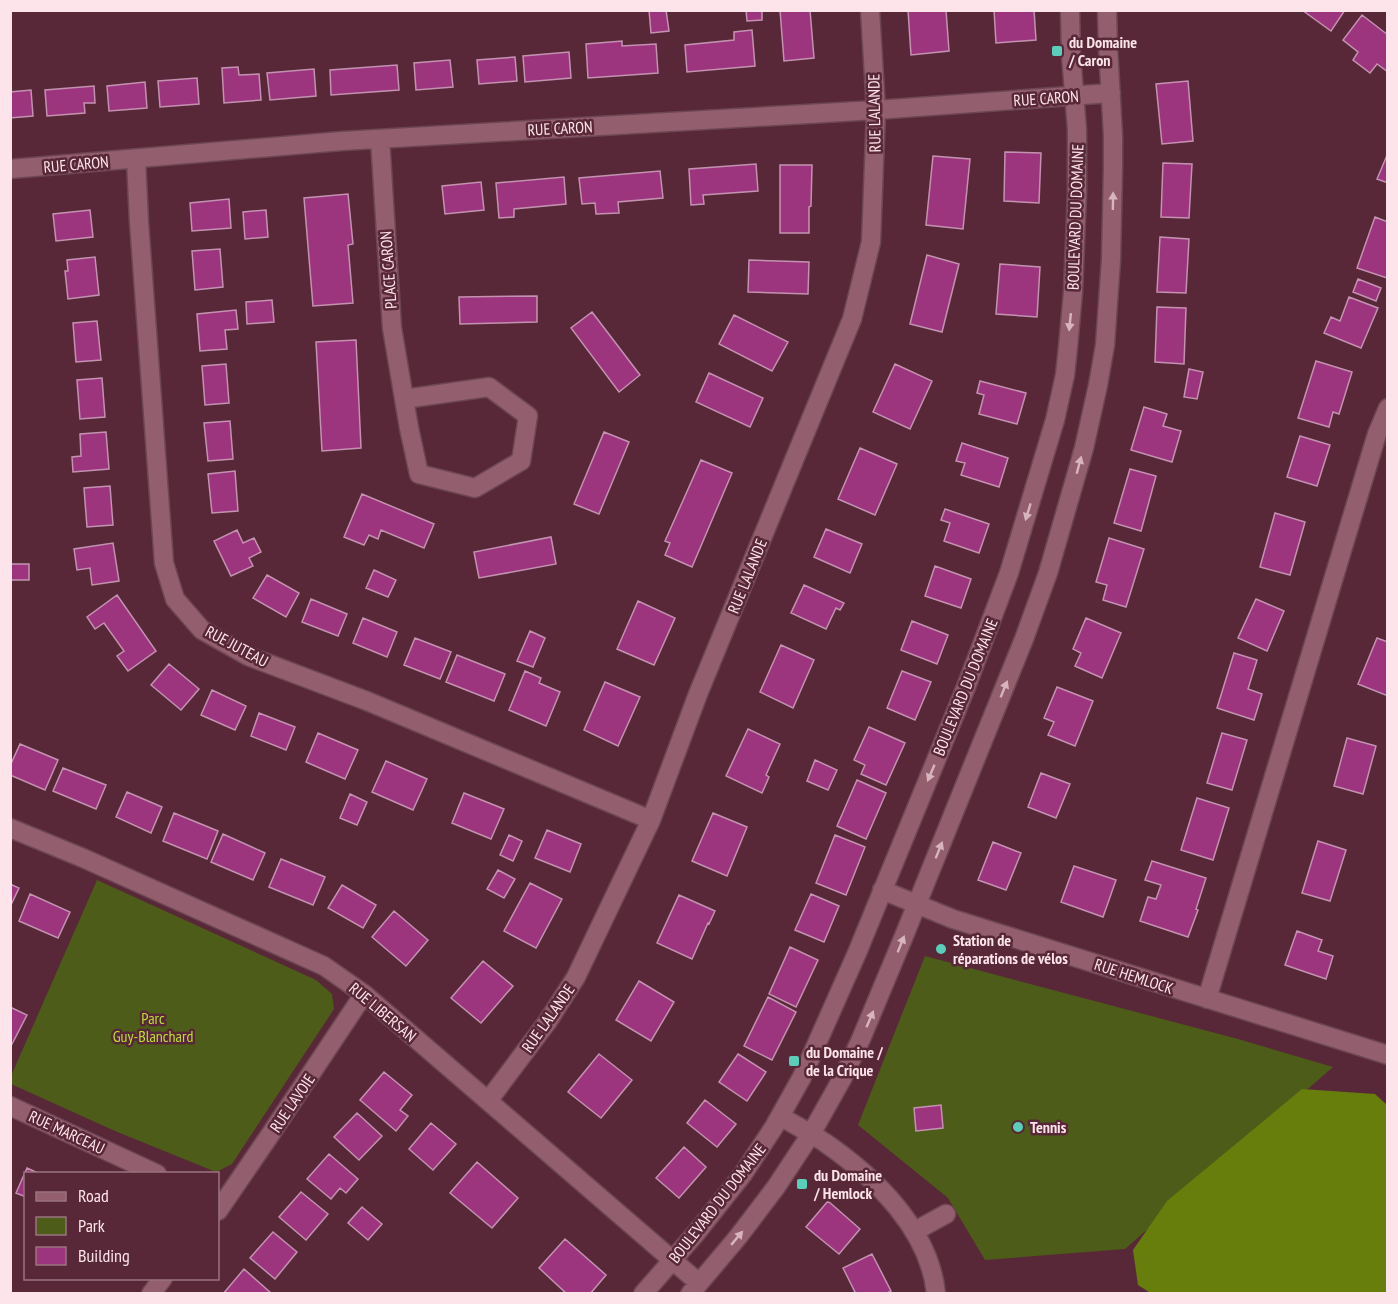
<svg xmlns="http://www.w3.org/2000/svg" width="1398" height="1304" font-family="'PT Sans Narrow',sans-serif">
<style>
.green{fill:#4d5c18}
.forest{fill:#687e0c}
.building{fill:#9d347e;stroke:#c392b1;stroke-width:1.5}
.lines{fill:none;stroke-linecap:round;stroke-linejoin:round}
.minor-casing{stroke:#6d4654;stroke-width:21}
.minor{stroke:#935e6d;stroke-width:18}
.oneway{fill:#d8b5be}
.poi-dot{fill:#5bcebb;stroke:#582838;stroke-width:2}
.labels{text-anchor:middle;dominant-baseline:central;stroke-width:5;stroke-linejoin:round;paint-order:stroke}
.poi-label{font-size:16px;font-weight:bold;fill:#fde4ea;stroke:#582838;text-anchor:start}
.street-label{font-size:16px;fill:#fde4ea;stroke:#582838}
.park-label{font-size:16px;fill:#bbdf2e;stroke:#582838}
</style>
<rect width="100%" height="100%" fill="#582838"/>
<path class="green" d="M97,880L316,980L332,994L334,1009L232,1164L216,1172L115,1131L11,1084V1076Z
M925,956L1238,1039L1333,1067L1125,1249L985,1260L948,1198L858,1125Z"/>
<path class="forest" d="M1302,1089L1375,1094L1387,1105V1293L1152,1294L1138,1285L1133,1250L1167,1201Z"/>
<path class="building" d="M649,10H666L669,31L651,33Z
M746,10H762V20L747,21Z
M780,10H810L814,58L784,61Z
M908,10H946L949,51L911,55Z
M994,10H1034L1036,40L996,43Z
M1302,10H1345L1331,31Z
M1362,15L1388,35V72L1377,64L1370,73L1353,60L1358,52L1343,40Z
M752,30L755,66L687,72L685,45L734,40V32Z
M622,41V46L656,44L658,73L588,78L586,44Z
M569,52L571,78L525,82L523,56Z
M515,57L517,81L479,84L477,60Z
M450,60L453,87L416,90L414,63Z
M397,65L399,90L331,95L330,70Z
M238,67L239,75L259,74L261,100L224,103L222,68Z
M314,69L316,96L270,100L267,73Z
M197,78L199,104L160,107L158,81Z
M1188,81L1193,141L1162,144L1156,84Z
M145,82L147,108L109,111L107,86Z
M94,86L95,103H84L85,113L47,116L45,90Z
M31,90L33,116L10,118V92Z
M1005,152L1041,153L1039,203L1004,201Z
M1388,153V183L1377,179Z
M933,156L970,159L963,229L926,225Z
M1163,163L1192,164L1189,218L1161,217Z
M756,164L758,191L703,195L704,204L691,205L689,169Z
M780,165H812L811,206L809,207V233H780Z
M660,171L663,198L618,202L619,213L596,214L595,203L582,204L579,178Z
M564,177L566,204L514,209V217L499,218L496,183Z
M481,182L484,210L445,214L442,186Z
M348,194L353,244L348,245L353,303L313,306L304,198Z
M229,199L231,228L192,231L190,203Z
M90,210L93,237L56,241L53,214Z
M266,210L268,237L245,239L243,212Z
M1375,217L1388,222L1387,278L1357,268Z
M1160,237L1189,239L1186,293L1157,292Z
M220,249L223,287L195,290L192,251Z
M927,255L959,264L942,332L910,324Z
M95,257L99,295L68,299L65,271H68L67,260Z
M749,260L809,262L808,294L748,292Z
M1000,264L1040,267L1037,317L996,314Z
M1358,279L1381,288L1376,301L1353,292Z
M537,296V322L460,324L459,297Z
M1349,297L1378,308L1361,348L1324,333L1331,317L1340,321Z
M272,300L274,322L247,324L246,302Z
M1157,307L1186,308L1184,364L1155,362Z
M236,310L238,329L225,330L227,349L200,351L197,314Z
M592,312L640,375L619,392L571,328Z
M734,315L788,342L772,371L719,344Z
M97,321L101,360L76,362L73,323Z
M356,340L361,448L322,451L316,342Z
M1316,361L1352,372L1339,414L1333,412L1329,427L1298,418Z
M226,364L229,403L205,405L202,366Z
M895,364L932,381L910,429L873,412Z
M1189,369L1203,372L1197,399L1184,397Z
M709,373L763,398L750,427L696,402Z
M102,378L105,417L80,419L77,380Z
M980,381L1026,393L1017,424L979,414L984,395L977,393Z
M1144,407L1167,414L1163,426L1181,431L1172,462L1131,450Z
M230,421L233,459L208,461L204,423Z
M106,432L109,469L73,472L72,457L81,456L80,434Z
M604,432L629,442L599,514L574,504Z
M1300,436L1330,445L1317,486L1287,477Z
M962,443L1008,458L999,487L961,475L965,463L956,461Z
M860,448L897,464L875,515L838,499Z
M701,460L732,473L692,567L665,555L670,543L665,541Z
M1130,469L1156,476L1141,531L1114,523Z
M235,471L238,511L212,513L208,474Z
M110,486L113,525L87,527L84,488Z
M362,494L434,524L424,548L381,530L378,539L369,535L364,545L344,537Z
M945,509L989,524L979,553L944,541L950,523L941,520Z
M1275,513L1305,522L1290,575L1260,567Z
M826,529L862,544L850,573L814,557Z
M237,530L243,543L254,538L261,552L249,558L253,566L231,576L214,541Z
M551,537L556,564L479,578L474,552Z
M1109,538L1144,549L1126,607L1103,600L1107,585L1096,582Z
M113,543L119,581L92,585L90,568L77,570L74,549Z
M10,564H29V580H10Z
M935,566L971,579L961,608L925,596Z
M374,570L396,580L388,597L366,588Z
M267,575L299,593L286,617L253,598Z
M804,585L844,603L840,610L836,608L826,629L791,613Z
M117,595L156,651L128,671L117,656L124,651L104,623L95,629L87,617Z
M311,599L347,614L338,636L302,622Z
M1256,599L1284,611L1267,651L1238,638Z
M638,601L675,618L654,665L617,649Z
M363,618L397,632L387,657L353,643Z
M1086,618L1121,633L1102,678L1075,666L1081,653L1073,649Z
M912,621L948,635L937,664L901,650Z
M530,631L545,638L533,667L517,661Z
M415,638L451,652L440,679L404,665Z
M1377,638L1388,642V696L1358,684Z
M781,645L814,660L793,708L760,692Z
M1234,653L1257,660L1248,689L1262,694L1254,720L1217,708Z
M457,655L505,674L494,701L446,682Z
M169,664L199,689L181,710L151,685Z
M525,671L541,678L539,683L560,692L546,726L509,710Z
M902,671L931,682L915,720L887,708Z
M605,682L640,697L618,746L584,730Z
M1057,687L1093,701L1075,746L1048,735L1054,722L1044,718Z
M212,690L246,706L235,730L201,715Z
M259,713L295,727L286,750L251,736Z
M869,727L905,743L886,785L861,774L865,765L854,760Z
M748,729L780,744L766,775L769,777L762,793L726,776Z
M318,733L358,750L345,779L306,762Z
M1222,733L1247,740L1232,790L1207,783Z
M1347,738L1376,746L1363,794L1334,786Z
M20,744L58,760L45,790L10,775V766Z
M815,760L837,770L828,790L807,781Z
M386,761L427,779L413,810L372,792Z
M63,768L106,785L96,809L53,791Z
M1041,773L1070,784L1056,818L1028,807Z
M857,780L886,793L866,839L837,826Z
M127,792L162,807L151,833L116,817Z
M464,793L504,809L491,839L452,823Z
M350,794L367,802L357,825L340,818Z
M1197,798L1229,808L1213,860L1181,850Z
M174,813L218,831L207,859L163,841Z
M713,813L747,827L727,876L692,861Z
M547,830L581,844L570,872L535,858Z
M223,834L265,853L253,880L211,862Z
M509,835L522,841L513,861L500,855Z
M835,835L865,847L846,895L816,883Z
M1318,841L1346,850L1330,901L1302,893Z
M993,842L1021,853L1006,890L978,880Z
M281,859L325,877L313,905L269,887Z
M1152,861L1206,878L1196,909L1198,910L1188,937L1140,921L1148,897L1156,899L1161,885L1145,880Z
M1074,866L1116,880L1103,917L1061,902Z
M498,870L515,879L504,898L487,889Z
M530,883L562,899L536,948L504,931Z
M10,884L19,888L10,907Z
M342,885L376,905L363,928L328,908Z
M30,894L70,912L58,938L19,921Z
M811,894L839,906L824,942L795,930Z
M679,895L715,911L709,924L708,923L692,959L657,943Z
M394,911L428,940L406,966L372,937Z
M1297,931L1322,940L1318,951L1333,956L1326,979L1285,965Z
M790,947L818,960L796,1007L769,994Z
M483,961L513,986L481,1023L451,998Z
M639,981L674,1002L651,1041L616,1020Z
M768,997L796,1012L772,1060L744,1046Z
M10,1007L27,1015L10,1048Z
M599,1054L632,1080L601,1118L568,1092Z
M738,1054L766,1072L747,1101L719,1082Z
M384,1072L412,1095L400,1110L408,1116L396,1131L360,1100Z
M705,1100L736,1124L717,1147L687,1123Z
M941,1105L943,1128L916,1131L914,1108Z
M357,1113L382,1136L359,1160L334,1137Z
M431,1123L456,1144L433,1170L409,1149Z
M684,1147L706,1167L679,1198L656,1178Z
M329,1154L358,1179L346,1193L340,1188L331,1199L307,1179Z
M477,1162L518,1198L492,1228L450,1193Z
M27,1168L40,1174H26V1197L16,1193Z
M301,1192L328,1214L306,1240L279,1217Z
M828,1201L860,1229L839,1254L806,1227Z
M362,1207L382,1224L368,1240L348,1223Z
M273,1232L297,1252L275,1279L250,1258Z
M565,1239L606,1275L590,1294H567L539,1268Z
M872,1254L891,1291L886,1294H856L843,1268Z
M244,1269L271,1293L270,1294H223Z"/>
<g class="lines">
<defs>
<path id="minor" d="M380,139L392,328L409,428L419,474L475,488L521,461L528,416L489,387L404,399
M136,159L139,222L164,563L175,599L202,630L248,656L367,701L651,820
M10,169L342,141L876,110L1111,93
M10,828L83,858L324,966L364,994L699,1283
M882,890L953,919L1388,1055
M1207,999L1377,434L1388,408
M488,1101L548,1021L576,977L651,820L698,694L852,319L871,242L876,110L870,10
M10,1106L157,1174
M780,1116C795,1125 810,1133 824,1142C875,1177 930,1230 936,1294
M218,1211L270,1135L364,994
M915,1231L946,1214
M151,1294L163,1278
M643,1294L697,1232L743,1174L774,1127L802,1077L857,953L966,687L1009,573L1055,420L1065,375L1068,347L1073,292L1077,193V130L1071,55L1070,10
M690,1294L738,1237L776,1187L811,1134L843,1077L861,1039L904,936L1024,639L1048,573L1084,448L1098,385L1105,345L1111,260L1113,167V136L1108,47L1107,10"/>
</defs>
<use href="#minor" class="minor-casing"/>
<use href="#minor" class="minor"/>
</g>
<defs><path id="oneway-solid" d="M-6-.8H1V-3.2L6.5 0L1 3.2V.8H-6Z" transform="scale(1.5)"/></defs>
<g class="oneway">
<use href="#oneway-solid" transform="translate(1113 201) rotate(-89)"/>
<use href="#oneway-solid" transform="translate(1070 322) rotate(96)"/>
<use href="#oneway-solid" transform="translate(1079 465) rotate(-75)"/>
<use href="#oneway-solid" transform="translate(1028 512) rotate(107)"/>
<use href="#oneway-solid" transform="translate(1004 689) rotate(-68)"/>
<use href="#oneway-solid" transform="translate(931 773) rotate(113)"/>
<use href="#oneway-solid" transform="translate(939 850) rotate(-68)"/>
<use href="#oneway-solid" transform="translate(901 944) rotate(-68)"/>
<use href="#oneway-solid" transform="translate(870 1019) rotate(-67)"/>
<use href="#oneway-solid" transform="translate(737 1238) rotate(-50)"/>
</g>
<g class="poi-dot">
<rect x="1051" y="45" width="12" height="12" rx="3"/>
<circle cx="941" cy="949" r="6"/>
<rect x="788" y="1055" width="12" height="12" rx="3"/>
<circle cx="1018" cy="1127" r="6"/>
<rect x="796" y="1178" width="12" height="12" rx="3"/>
</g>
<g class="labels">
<g class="poi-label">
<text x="1069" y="42">du Domaine<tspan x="1069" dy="18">/ Caron</tspan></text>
<text x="953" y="940">Station de<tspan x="953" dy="18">réparations de vélos</tspan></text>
<text x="806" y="1052">du Domaine /<tspan x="806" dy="18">de la Crique</tspan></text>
<text x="1030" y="1127">Tennis</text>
<text x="814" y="1175">du Domaine<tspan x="814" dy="18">/ Hemlock</tspan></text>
</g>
<g class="street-label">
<text transform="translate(1046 98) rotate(-4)">RUE CARON</text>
<text transform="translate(874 113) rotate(-91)">RUE LALANDE</text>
<text transform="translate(560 128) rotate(-3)">RUE CARON</text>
<text transform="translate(76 164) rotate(-5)">RUE CARON</text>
<text transform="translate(1075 217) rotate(-88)">BOULEVARD DU DOMAINE</text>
<text transform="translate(388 270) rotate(-94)">PLACE CARON</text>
<text transform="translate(747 576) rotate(-68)">RUE LALANDE</text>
<text transform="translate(237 646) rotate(28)">RUE JUTEAU</text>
<text transform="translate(965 687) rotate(-68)">BOULEVARD DU DOMAINE</text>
<text transform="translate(1134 976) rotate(18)">RUE HEMLOCK</text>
<text transform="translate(383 1012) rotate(40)">RUE LIBERSAN</text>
<text transform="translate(548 1018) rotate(-55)">RUE LALANDE</text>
<text transform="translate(292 1103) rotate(-56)">RUE LAVOIE</text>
<text transform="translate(67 1132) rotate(25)">RUE MARCEAU</text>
<text transform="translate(717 1203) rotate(-52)">BOULEVARD DU DOMAINE</text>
</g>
<g class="park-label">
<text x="153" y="1018">Parc<tspan x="153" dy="18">Guy-Blanchard</tspan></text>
</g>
</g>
<rect width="1398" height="1304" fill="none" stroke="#fde4ea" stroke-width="24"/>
<rect x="24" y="1172" width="195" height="108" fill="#582838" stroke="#9a737f" stroke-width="1.5"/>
<rect x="36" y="1192" width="30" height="9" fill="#935e6d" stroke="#9a737f" stroke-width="1.5"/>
<text x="78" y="1202" font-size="18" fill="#fde4ea">Road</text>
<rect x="36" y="1217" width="30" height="18" fill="#4d5c18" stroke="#9a737f" stroke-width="1.5"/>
<text x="78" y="1232" font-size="18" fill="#fde4ea">Park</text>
<rect x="36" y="1247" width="30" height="18" fill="#9d347e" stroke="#9a737f" stroke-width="1.5"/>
<text x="78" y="1262" font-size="18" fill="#fde4ea">Building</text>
</svg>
